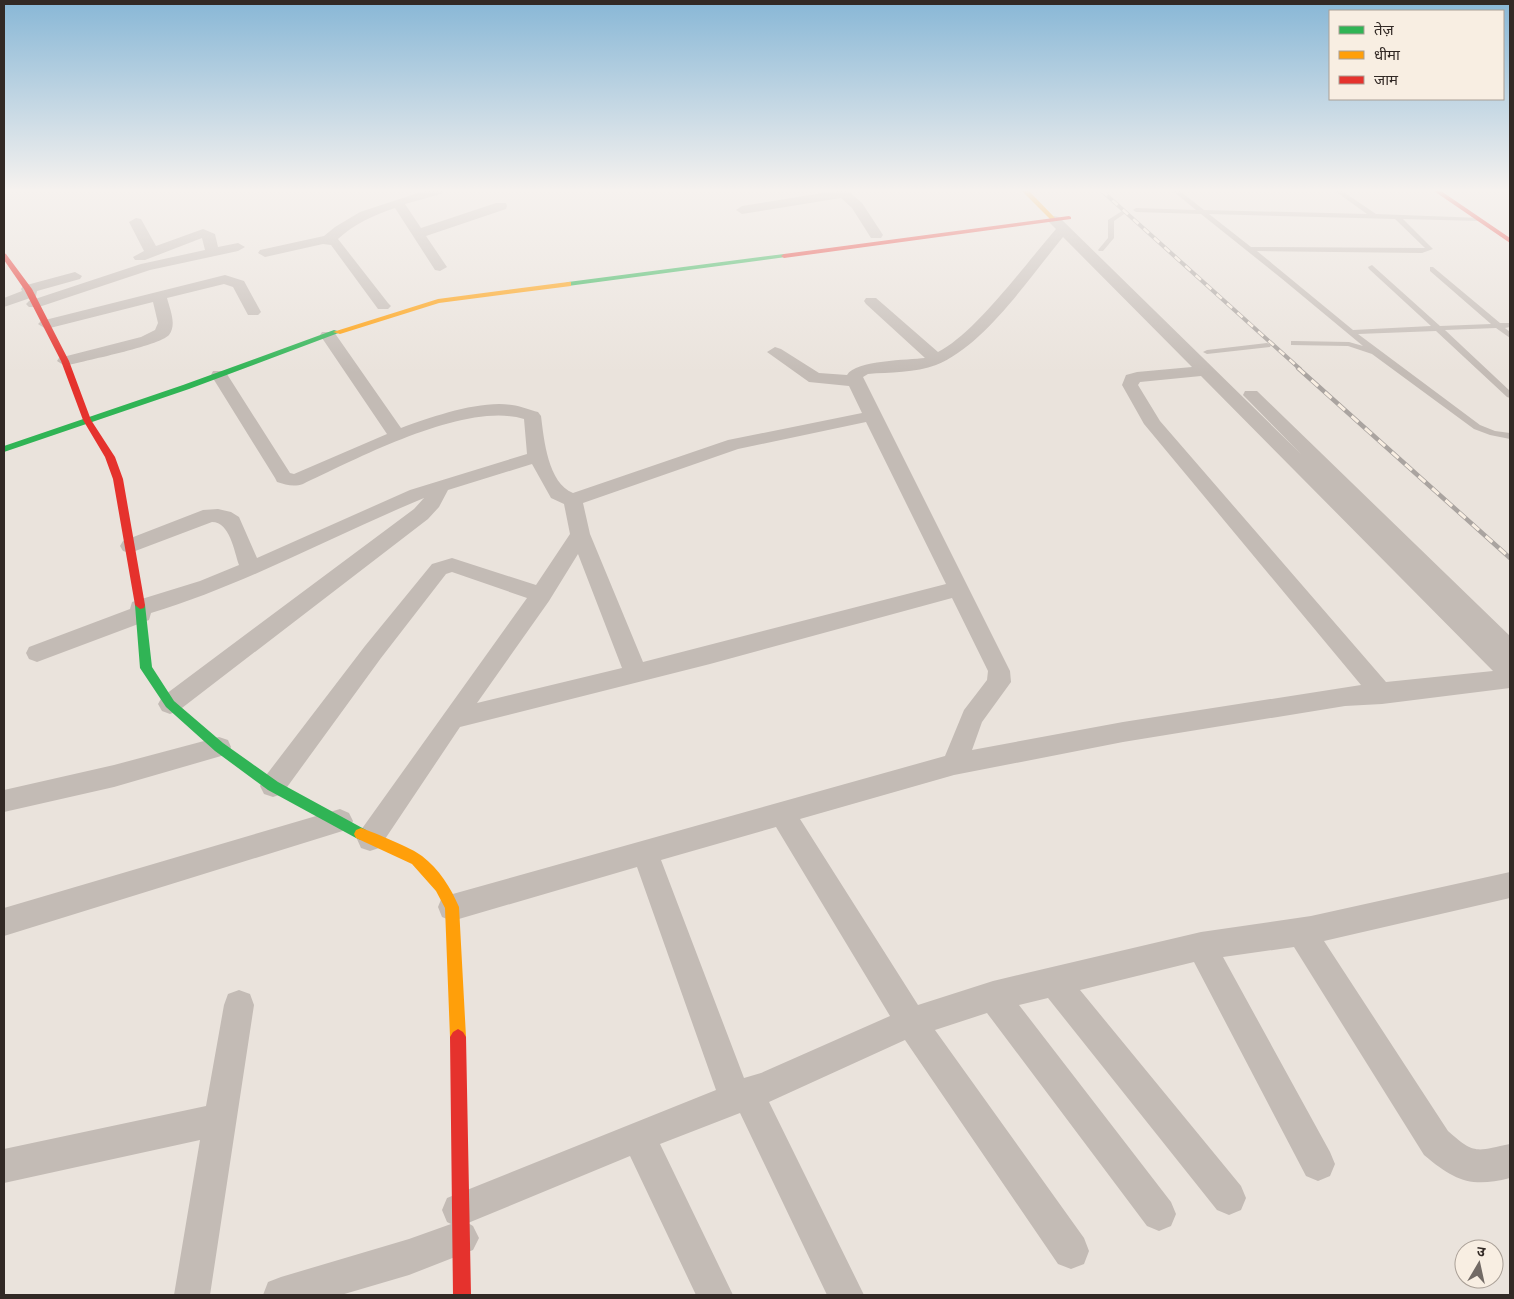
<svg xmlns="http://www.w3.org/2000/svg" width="1514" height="1299" font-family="'Golos Text','Noto Sans Devanagari',sans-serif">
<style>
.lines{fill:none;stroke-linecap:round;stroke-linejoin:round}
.lane{fill:#c3bbb5;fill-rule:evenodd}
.street{fill:#c3bbb5;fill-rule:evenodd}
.fast{fill:#30b455;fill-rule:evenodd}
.slow{fill:#ff9f0a;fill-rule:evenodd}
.jam{fill:#e5322d;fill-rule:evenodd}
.rail-far1-casing{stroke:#aaa4a0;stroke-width:4}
.rail-casing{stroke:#aaa4a0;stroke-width:4.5}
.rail-far1{stroke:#f8eee2;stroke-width:2.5;stroke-dasharray:7;stroke-linecap:butt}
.rail{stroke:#f8eee2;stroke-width:3;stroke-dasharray:9;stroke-linecap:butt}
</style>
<rect width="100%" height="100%" fill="#eae3dc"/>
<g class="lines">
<path class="lane" d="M1173,191H1180L1204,210L1367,214L1335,191H1342L1376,214L1481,218V220L1479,221L1403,219L1433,249L1422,253L1257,251L1353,330L1431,326L1369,269L1368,267L1372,265L1440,326L1491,324L1430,271V267H1433L1500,323H1510V327L1505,328L1510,332V338L1496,328L1445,330L1510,391V398L1507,397L1436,331L1358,334L1480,425L1495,431L1510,433V439L1490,435L1474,429L1372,354L1348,346L1291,345V341H1294L1349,342L1363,346L1281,278L1201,214L1136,212L1133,210L1136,208L1196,210ZM1209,214L1395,219L1425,248L1251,247Z
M1122,211L1127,212L1114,221V238L1103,251H1099L1098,250L1108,238V220Z
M1267,343L1271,345L1270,347L1207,354L1203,352L1207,350Z"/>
<path class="street" d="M424,191H443L441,194L405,204L421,228L496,203H506L507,206L506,209L426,236L447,267L440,271L435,270L395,208C374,215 354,224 338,239L388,303L391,306L388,309H378L331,245L323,244L265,257L258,253L260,250L324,236L335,227L360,212Z
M835,191H848L862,203L883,235L881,238H871L852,208L841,198L742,214L736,210L742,206Z
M1054,216L1059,217L1301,454L1243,395L1245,391H1257L1510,636V688L1382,704L1345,706L1123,742L954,775L800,819L918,1005L993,981L1201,932L1311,916L1510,872V898L1324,941L1448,1131C1475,1155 1476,1151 1510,1144V1178C1471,1188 1455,1181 1424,1155L1294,947L1223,957L1330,1152L1335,1164L1330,1176L1318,1181L1306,1176L1194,962L1080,990L1241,1186L1246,1198L1241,1210L1229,1215L1217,1210L1048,998L1019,1005L1171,1202L1176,1214L1171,1226L1159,1231L1147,1226L987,1013L935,1030L1084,1238L1089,1251L1084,1264L1071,1269L1058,1264L905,1040L769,1102L864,1295H827L740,1113L660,1144L733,1295H696L630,1156L468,1223L473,1226L479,1238L473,1250L409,1275L341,1295H263L268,1282L281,1277L409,1239L451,1224L447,1222L442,1210L447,1198L716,1090L637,867L452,921L442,917L438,907L442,897L945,756L964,710L987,680L988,671L952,598L710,664L460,727L379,848L370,851L361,848L357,839L361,830L527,598L452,572L446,574L381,658L282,794L273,797L264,794L260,786L264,778L365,646L432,564L452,558L536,585L570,534L564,504L551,498L532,464L448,490L439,507L428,519L178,711L170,714L162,711L158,704L162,697L414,509L424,498C332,536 247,584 151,613L149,620L37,662L29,659L26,653L29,647L130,609L132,602L200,581L239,565C234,551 230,522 212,522L130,553L123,551L120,546L123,541L203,510L218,509L231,512L239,517L257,558L410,490L527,454L524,419C465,401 357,459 303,484C294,487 286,485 277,482L275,478L211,375L213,371H225L290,473L294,474L387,434L320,335L322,332H334L401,428C432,417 479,400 512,405C521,406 530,410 538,412L541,416C544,440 548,483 573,493L728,440L862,413L849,386L809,382L767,352L775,347L781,349L819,373L847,375C856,360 908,360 925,358L866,304L864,301L866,298H876L938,352C975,334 1027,262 1056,229L1047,220ZM1063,237L1192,367L1137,372L1126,375L1122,385L1144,424L1361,685L1123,722L972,750L982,722L1011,682L1010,671L863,377L868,374C889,372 916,373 936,365C984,346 1030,277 1063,237ZM1201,376L1493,671L1386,682L1160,421L1138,385L1140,382ZM866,422L946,584L643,662L590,534L583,503L738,449ZM578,554L622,668L477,703L549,601ZM776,827L890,1016L761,1073L744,1078L661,860Z
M136,218L141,219L156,246L203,229L215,234L218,247L238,243L245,247L238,251L150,270L39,307H29L26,304L29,301L141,264L205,250L202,238L145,260H135L133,257L144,251L129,222Z
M75,272L82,276L80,279L37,291L36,296L4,307V298L22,291L21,289L23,286Z
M225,275L244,281L261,312L258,315H248L233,287L224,284L167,298C170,310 177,324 169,335C159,346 83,361 65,366L57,361L59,358L141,337L155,330L158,323L153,302L46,329L38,324L41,321Z
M219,737L228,740L231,747L228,754L114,787L4,812V790L114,765Z
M340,809L349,813L353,821L349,829L4,936V908Z
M239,990L250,994L254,1005L210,1295H174L200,1140L4,1183V1149L206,1106L224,1005L228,994Z"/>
<path class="fast" d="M784,254L787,256L786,257L568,286L564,284L568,282Z
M334,330L341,332L189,389L4,452V446L183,385Z
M140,601L145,605L152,667L174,701L223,743L278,782L366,830L368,834L366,838L361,840L356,838L268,790L215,751L166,707L140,668L135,605Z"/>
<path class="slow" d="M1022,191H1029L1056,219V221H1052Z
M568,282H571V286L439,303L340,334L333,332L438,299Z
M361,828C375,833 412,848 422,856C439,869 451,888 459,907L466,1037L463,1042L458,1045L453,1042L450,1037L445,908L436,891L412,864L356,838L354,834L356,830Z"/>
<path class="jam" d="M1434,191H1441L1510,238V243Z
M1069,216L1071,217V219L784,258L781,256L784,254Z
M4,253L6,254L32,289L69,361L91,420L115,457L123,479L145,605L144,608L140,609L135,605L113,479L105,457L83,420L61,361L24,289L4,260Z
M458,1029L463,1032L466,1037L471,1295H453L450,1037L453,1032Z"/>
<defs>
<path id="rail-far1" d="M1102,191L1300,369"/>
<path id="rail" d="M1298,368L1510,558"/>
</defs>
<use href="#rail-far1" class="rail-far1-casing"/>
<use href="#rail" class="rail-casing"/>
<use href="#rail-far1" class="rail-far1"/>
<use href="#rail" class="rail"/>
</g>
<linearGradient id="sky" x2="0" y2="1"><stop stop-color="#88b7d6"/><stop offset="0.51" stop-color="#f6f2ef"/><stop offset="1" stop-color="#f6f2ef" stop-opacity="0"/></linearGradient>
<rect width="1514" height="373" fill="url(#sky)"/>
<rect width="1514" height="1299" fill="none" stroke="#322925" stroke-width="10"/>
<rect x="1329" y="10" width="175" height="90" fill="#f8eee2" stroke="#a99f96"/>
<rect x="1339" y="26" width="25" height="8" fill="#30b455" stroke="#a99f96"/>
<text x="1374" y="35" font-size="15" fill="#322925">तेज़</text>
<rect x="1339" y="51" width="25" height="8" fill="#ff9f0a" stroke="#a99f96"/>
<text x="1374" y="60" font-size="15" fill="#322925">धीमा</text>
<rect x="1339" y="76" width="25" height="8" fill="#e5322d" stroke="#a99f96"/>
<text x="1374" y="85" font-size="15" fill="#322925">जाम</text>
<g transform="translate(1479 1264) rotate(9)"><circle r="24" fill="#f8eee2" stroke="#a99f96"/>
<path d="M0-4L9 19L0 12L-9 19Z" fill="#726a65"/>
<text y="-8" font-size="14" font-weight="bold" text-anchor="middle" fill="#322925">उ</text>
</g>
</svg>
